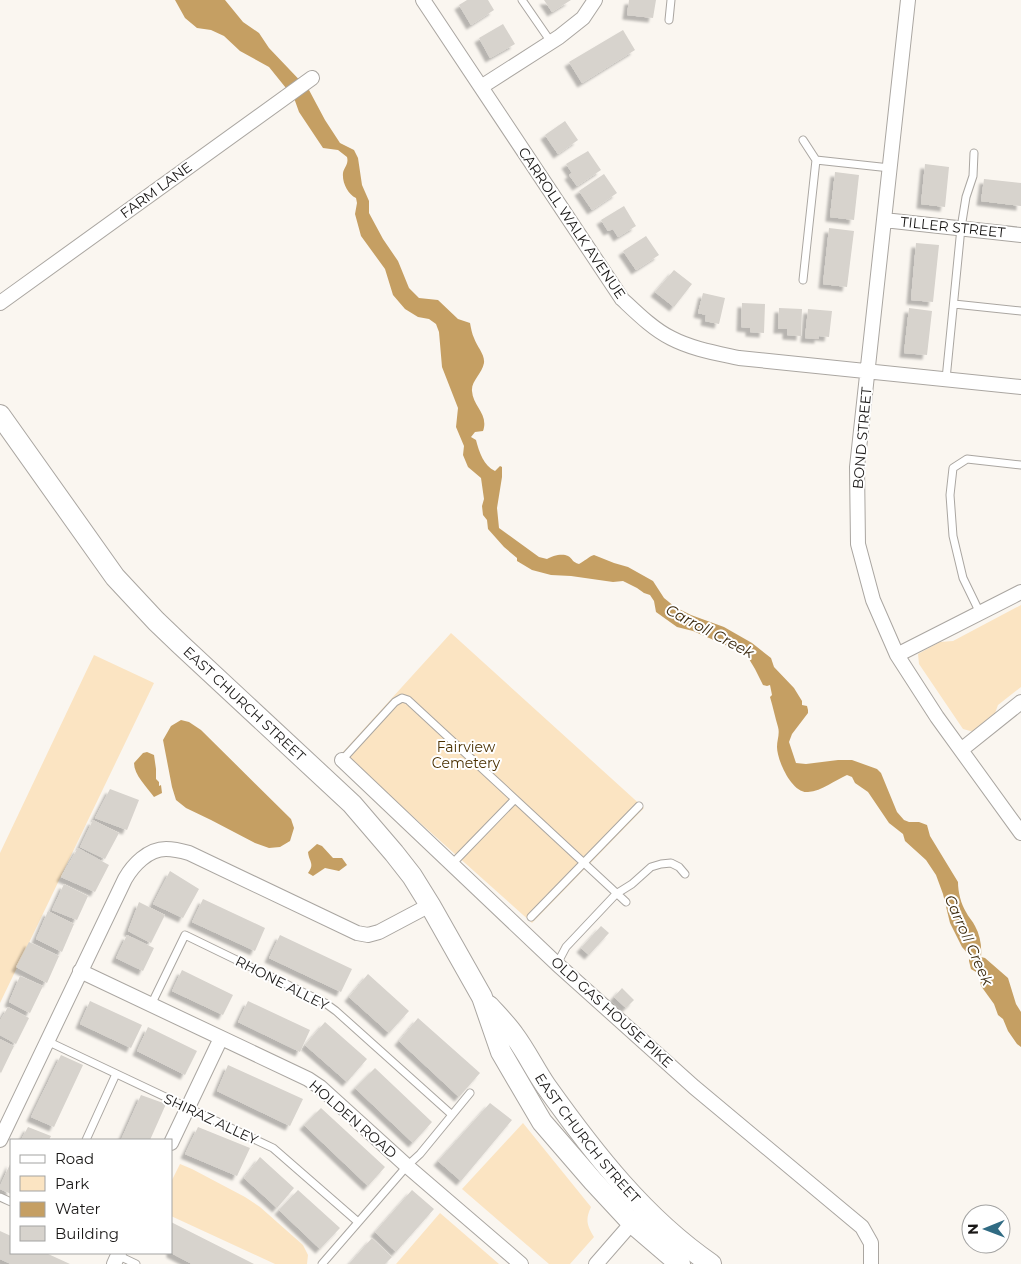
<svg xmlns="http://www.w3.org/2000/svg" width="1021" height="1264" font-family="Montserrat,sans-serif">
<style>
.green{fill:#fbe4c2}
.water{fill:#c59f63}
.building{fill:#d7d3cd;filter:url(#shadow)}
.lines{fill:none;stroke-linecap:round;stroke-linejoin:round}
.service-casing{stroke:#aaa6a1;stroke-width:9}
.minor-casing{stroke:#aaa6a1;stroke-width:16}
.secondary-casing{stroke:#aaa6a1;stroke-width:22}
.service{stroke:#fff;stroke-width:7}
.minor{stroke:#fff;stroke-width:14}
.secondary{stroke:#fff;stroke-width:20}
.labels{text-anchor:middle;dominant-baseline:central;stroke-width:4;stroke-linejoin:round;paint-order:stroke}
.street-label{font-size:14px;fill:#1a1817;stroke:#fff}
.park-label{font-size:14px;fill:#4a3000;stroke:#fff}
.water-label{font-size:15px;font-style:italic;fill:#3d2c11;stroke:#fff}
</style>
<defs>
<filter id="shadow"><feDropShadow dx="-4.5" dy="4.5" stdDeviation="1" flood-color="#0004"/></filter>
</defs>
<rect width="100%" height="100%" fill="#faf6f0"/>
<path class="green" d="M1021,605V687L998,705L994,716L974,732L963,729L919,664L918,654L940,642L953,641Z
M451,633L644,808L532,923L342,753Z
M94,655L154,683L0,1003V853Z
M523,1123L591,1207C585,1220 587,1225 594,1237L570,1264H549L462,1189Z
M180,1164L192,1169L245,1197L260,1207L303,1245L308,1255L307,1264H275L171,1216V1182Z
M440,1213L499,1264H396Z"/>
<path class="water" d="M175,0H225L243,22L259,33L269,48L309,90L325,120L340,143L354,150L358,158L362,185L369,201V213L383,239L398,261L409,288L419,298L438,300L458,319L470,323C471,328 472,334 474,338C477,347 485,354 484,363C482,374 471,381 472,391C473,407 489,414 483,431L475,432L471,437L476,440C479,452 484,466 495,471L500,466L502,467V477L497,508L499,528L539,557L547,559C552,556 562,553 568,556C573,559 572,562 579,564C585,561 588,557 594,555L614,563L628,567L653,581L664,598L675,607L691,615L724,627L752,643L771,658L774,667L794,688L802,701V705L807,706L808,710V713L792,734L789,742L796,763L806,764L838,760H852L877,769L881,773L897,812L904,820L909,822H919L927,825L930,836L958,882C958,892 961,904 966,912C968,917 973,921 975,926C980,935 982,946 981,957L985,958L1008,978L1016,1004L1021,1012V1047L1017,1044L1008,1031L1003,1019L998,1015L994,1004L981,986L979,976L976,972L971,969L969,961V955L962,947L950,923L943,894L936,875L926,860L905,841L903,834L889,823L868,792L855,783L852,777L847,775C835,780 822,791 808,792C792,794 777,760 777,747C777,740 780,734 778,727C775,717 773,707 770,697L772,695L770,685L767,686L763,685L755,669L746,654L693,631L677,627L656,612L654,601L650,595L644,593L637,588L623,581L613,582L571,576L551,575L532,570L517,561V558L504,547L488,529L487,520L483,515L482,506L484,499L481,478L468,467L463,455L464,446L456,427L458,408L442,367L439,332L436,324L429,319L418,317L405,309L393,295L385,269L361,236L355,214L357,203L356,198C348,194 342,183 343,173C344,167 349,164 347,157L338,150L323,148L299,112L294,98L269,67L240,51L224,36L211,30L197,28L185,18Z
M181,720L189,722L201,730L291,819L294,828L290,841L280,847L269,848L255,843L211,820L186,808L176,800L172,787L163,740L171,726Z
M147,752L154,755L156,769V779L159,782V786L161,785L162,793L154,797C147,787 134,775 134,763L143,753Z
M317,844L322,846L333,858H342L347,865L339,871L325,868L313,876L308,873C315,863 309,862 308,852Z"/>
<path class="building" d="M467,0H488L494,10L471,25L459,5Z
M544,0H571L552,12Z
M629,0H656L653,18L627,15Z
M503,24L515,44L490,58L479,38Z
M623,30L635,50L582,83L569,62Z
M565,121L578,140L558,154L545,135Z
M588,151L601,170L577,186L569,175L572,173L566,164Z
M925,164L949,167L945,207L921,204Z
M835,172L859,175L854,220L830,217Z
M604,174L617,193L592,210L579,191Z
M984,179L1021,183V206L981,201Z
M624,206L636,226L618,237L613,229L608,231L601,220Z
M829,228L854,231L847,287L823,284Z
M646,236L659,255L636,270L623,251Z
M916,243L939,245L933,302L911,300Z
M674,270L692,284L674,307L655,292Z
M703,293L725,298L719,324L705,321L706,315L698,313Z
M742,303L765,304L764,333L750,332V328L741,327Z
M779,308L802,309L801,336L787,335V329H778Z
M909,308L932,311L927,355L904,353Z
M808,309L832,311L829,337L819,336V339L805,338Z
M110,789L139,800L127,830L95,818Z
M93,820L119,833L105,859L80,847Z
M78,848L109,865L95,892L61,877Z
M170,871L199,889L183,918L153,904Z
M64,884L88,896L77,920L52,910Z
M203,899L265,928L255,951L192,922Z
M139,902L165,915L151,943L128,931Z
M48,911L74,924L62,952L36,939Z
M601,926L609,933L589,955L581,948Z
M127,935L154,948L143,971L116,958Z
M280,935L352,969L341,992L269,958Z
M29,942L59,956L47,983L16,967Z
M182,970L233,995L223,1015L172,991Z
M368,974L409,1011L389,1033L349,997Z
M20,976L43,986L30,1013L9,1002Z
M622,988L634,1000L626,1008L614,997Z
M90,1001L142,1025L131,1048L80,1024Z
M248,1001L310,1030L300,1052L238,1022Z
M8,1007L29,1018L16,1044L0,1035V1021Z
M418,1018L480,1073L459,1097L399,1041Z
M325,1022L367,1059L347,1082L305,1045Z
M148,1027L197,1051L185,1075L137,1051Z
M0,1039L14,1046L1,1073L0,1072Z
M61,1055L83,1065L54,1127L31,1117Z
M228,1065L303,1099L290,1126L217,1091Z
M375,1068L432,1122L413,1143L355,1088Z
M141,1095L166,1104L150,1140H121Z
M490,1103L512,1120L461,1181L438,1161Z
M321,1108L385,1167L368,1186L304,1125Z
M28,1127L51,1136L49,1140H21Z
M198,1127L250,1148L237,1176L185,1154Z
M260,1157L294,1188L277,1208L244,1178Z
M11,1162V1194L0,1189V1186Z
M298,1190L340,1228L320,1249L279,1210Z
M412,1190L434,1209L396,1252L375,1232Z
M171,1222L254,1264H192L171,1253Z
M0,1231L11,1236V1253H46L70,1264H11L0,1259Z
M372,1238L392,1257L385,1264H349Z"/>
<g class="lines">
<defs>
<path id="service" d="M522,0L551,42
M669,20L671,0
M803,140L816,160
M803,280L816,160L890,168
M954,304L1021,311
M946,379L961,228L966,197L973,176L974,153
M980,613L963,578L953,536L950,495L953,468L967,459L1021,465
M342,760L395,702L402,698L408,700L515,799L452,864
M515,799L626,902
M531,917L639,806
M557,964L566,947L616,894L632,884L651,867L661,864L671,863L679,867L685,874
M151,1005L185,935L325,1003L336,1011L451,1114
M47,1041L273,1148L358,1222
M86,1140L116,1074
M0,1197L11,1202
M117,1255L136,1264
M322,1264L407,1166L420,1154L470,1093"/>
<path id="minor" d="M423,0L622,299C637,313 653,329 671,338C692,349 716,353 739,358L1021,387
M908,0L857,467L858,544L873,600L897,655L937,717L1021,833
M481,87L559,37L583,18L595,0
M884,220L1021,235
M0,303L312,78
M897,655L1021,592
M961,750L1021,702
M342,760L557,964L694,1087L862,1227L871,1243V1264
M80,971L308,1079L320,1087L407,1166L521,1264
M0,1140L125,879C133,865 148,849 166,849C174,849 182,851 189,853L357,933L368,935L379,932L430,905
M171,1143L221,1038
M114,1264L119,1253
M596,1264L637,1217"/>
<g id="secondary">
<path id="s1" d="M0,415L115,577L156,621L180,644L352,804L394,853L412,876L430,905L482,997L501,1052L542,1122L593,1181L632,1223L680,1264"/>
<path id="s2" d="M489,1006C498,1016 507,1025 514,1035C526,1051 535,1070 546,1086C593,1152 644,1218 711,1264"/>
</g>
</defs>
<use href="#service" class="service-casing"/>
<use href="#minor" class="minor-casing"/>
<use href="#secondary" class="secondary-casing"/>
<use href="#service" class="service"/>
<use href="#minor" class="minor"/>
<use href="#secondary" class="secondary"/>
</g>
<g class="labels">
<g class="street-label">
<text transform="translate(156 190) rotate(-36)">FARM LANE</text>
<text transform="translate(572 223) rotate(56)">CARROLL WALK AVENUE</text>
<text transform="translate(953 227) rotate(6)">TILLER STREET</text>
<text transform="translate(862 438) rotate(-85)">BOND STREET</text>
<text stroke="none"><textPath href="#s1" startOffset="380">EAST CHURCH STREET</textPath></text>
<text transform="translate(282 983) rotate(27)">RHONE ALLEY</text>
<text transform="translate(612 1012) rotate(42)">OLD GAS HOUSE PIKE</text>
<text transform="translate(211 1119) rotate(25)">SHIRAZ ALLEY</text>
<text transform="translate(353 1119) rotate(41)">HOLDEN ROAD</text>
<text stroke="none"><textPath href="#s2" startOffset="165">EAST CHURCH STREET</textPath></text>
</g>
<g class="park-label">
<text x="466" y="747">Fairview<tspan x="466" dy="16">Cemetery</tspan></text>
</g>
<g class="water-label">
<text transform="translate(710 631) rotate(28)">Carroll Creek</text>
<text transform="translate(969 940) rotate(66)">Carroll Creek</text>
</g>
</g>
<rect x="10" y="1139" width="162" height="115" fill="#ffffff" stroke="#a3a3a2"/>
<rect x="20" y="1155" width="25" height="8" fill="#ffffff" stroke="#a3a3a2"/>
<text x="55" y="1164" font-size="15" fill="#1a1817">Road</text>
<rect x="20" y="1176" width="25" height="15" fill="#fbe4c2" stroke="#a3a3a2"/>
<text x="55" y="1189" font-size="15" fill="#1a1817">Park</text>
<rect x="20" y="1202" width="25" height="15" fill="#c59f63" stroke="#a3a3a2"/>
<text x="55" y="1214" font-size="15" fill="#1a1817">Water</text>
<rect x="20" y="1226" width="25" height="15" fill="#d7d3cd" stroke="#a3a3a2"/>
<text x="55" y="1239" font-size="15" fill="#1a1817">Building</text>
<g transform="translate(986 1229) rotate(269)"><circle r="24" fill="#ffffff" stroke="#a3a3a2"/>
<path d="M0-4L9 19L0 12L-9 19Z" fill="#306b83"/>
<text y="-8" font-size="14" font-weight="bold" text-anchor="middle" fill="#1a1817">N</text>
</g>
</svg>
